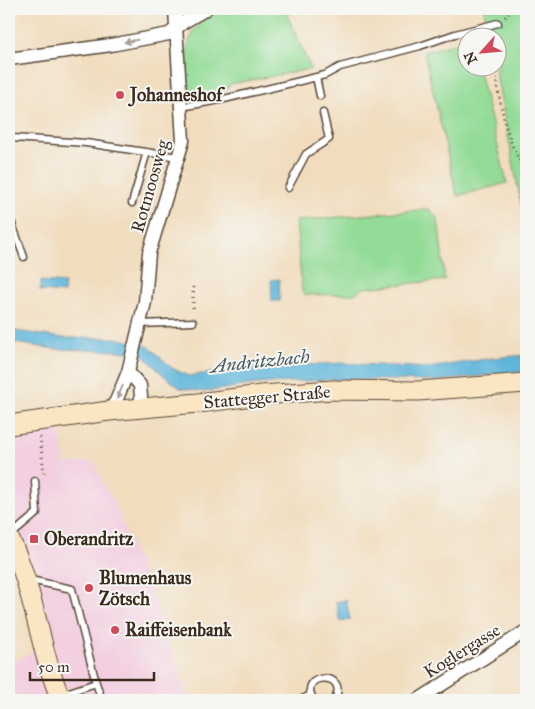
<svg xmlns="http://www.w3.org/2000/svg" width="535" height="709" font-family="'IM FELL Great Primer',serif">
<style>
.built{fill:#f3cfe0}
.green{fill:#93db96;stroke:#67825a}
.water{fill:#5db5da;stroke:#4c707c}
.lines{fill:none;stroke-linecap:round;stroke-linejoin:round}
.lane-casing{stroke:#564536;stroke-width:9}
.street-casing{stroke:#564536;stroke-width:15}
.secondary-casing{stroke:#564536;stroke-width:21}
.path{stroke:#564536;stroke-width:3;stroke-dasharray:1 4;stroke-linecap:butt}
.lane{stroke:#fff;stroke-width:6}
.street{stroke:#fff;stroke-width:12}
.secondary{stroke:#fbe6c3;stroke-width:19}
.oneway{fill:#a79f9a}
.poi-dot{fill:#d1495b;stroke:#f6f6f2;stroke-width:2}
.labels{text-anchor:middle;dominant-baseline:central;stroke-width:4;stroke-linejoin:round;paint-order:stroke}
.poi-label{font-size:18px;font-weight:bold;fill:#3b2a1e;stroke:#f6f6f2;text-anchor:start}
.street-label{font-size:18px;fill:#3b2a1e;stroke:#f6f6f2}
.water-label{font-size:19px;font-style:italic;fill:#475b60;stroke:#f6f6f2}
</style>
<rect width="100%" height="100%" fill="#f6f6f2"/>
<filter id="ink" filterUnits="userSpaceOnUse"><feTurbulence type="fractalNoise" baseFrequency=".02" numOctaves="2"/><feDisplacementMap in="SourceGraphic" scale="10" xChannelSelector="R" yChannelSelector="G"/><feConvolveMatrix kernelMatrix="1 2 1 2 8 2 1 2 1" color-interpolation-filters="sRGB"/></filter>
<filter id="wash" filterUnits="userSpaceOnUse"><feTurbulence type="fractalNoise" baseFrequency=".0096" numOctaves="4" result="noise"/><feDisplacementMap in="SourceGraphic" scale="20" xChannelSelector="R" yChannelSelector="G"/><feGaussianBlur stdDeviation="1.12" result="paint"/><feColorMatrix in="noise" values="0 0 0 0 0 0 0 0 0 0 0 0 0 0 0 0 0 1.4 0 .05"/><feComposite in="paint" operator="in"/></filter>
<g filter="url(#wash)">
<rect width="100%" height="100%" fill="#f1ddbe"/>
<path class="built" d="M47,430H60L65,464L94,461L105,488L111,495L150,590L189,700H9V664L52,642L23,537L9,522V440L40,436Z"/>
<path class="green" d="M218,9H295L296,10L287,15L311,69L230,84L222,94L200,97L188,90C187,50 181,33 218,9Z
M487,9H526V230L495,68H498V38L490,37L484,10Z
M467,40L468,68H478L507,183L457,196L424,52Z
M429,209L438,219L445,280L363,288L354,294L305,295L302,292L296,221Z"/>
<path class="water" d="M279,279L280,301H272L271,280Z
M41,281L65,283L64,293L40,291Z
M9,330L63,338H116L148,346L172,368L188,376L245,368L342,363L428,368L493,358L526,355V371L437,381L342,379L256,384L204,392L180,388L162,374L143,355L120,351L54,349L9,342Z
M346,600L350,619L340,621L336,602Z"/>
</g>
<g filter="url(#ink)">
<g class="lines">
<defs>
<path id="lane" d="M316,77L320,96
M181,107L220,100L325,75L340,67L420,46L455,34L498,23
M9,141L13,138L86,143L178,157
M288,188L306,154L329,139L323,113
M132,203L147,152
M9,221H11L24,257
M140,324L193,322
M10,536L37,513L35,481
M30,580L72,589L96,683L102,700
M60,695L96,683
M300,700L311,695
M314,700C295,672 352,671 334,700"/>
<path id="street" d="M9,59L111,45L169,34L184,22L206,9
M128,372L140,385L142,409
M109,411L116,401L128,372L145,302L149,253L183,141L175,9
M418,700L526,631"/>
<path id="secondary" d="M9,425L109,411L198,403L261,395L333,390L418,391L526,383
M9,538C25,569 32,603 41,637C46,659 53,680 61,700"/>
</defs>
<use href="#lane" class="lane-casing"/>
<use href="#street" class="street-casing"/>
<use href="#secondary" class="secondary-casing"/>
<path class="path" d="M505,17L514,9
M495,68C498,92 507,152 526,167
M193,287V311
M40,437L44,475"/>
<use href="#lane" class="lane"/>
<use href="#street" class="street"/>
<use href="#secondary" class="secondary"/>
</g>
<defs><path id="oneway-solid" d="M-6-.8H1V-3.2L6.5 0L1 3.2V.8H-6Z" transform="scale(1.25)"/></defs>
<g class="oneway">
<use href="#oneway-solid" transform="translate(131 41) rotate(169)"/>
<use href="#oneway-solid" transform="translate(120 392) rotate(114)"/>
</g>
</g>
<g class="poi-dot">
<circle cx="120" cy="95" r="5"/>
<rect x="29" y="534" width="10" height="10" rx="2.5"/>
<circle cx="89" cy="588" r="5"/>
<circle cx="115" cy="630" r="5"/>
</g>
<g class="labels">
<g class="poi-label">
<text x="130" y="95">Johanneshof</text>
<text x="44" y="539">Oberandritz</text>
<text x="99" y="578">Blumenhaus<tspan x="99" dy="21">Zötsch</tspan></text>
<text x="125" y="630">Raiffeisenbank</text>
</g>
<g class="street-label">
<text transform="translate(150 186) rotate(-74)">Rotmoosweg</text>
<text transform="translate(267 397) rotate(-5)">Stattegger Straße</text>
<text transform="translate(462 651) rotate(-32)">Koglergasse</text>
</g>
<g class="water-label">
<text transform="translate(260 361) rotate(-6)">Andritzbach</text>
</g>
</g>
<rect width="535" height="709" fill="none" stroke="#f6f6f2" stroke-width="30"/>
<g transform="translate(482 52) rotate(243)"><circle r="24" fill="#f6f6f2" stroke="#aba49d"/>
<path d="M0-4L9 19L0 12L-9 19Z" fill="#d1495b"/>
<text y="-8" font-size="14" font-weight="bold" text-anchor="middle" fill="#3b2a1e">N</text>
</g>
<path d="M30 672v8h124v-8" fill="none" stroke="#3b2a1e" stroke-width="2.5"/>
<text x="38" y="672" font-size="15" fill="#3b2a1e" stroke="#f6f6f2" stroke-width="4" paint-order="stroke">50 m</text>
</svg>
